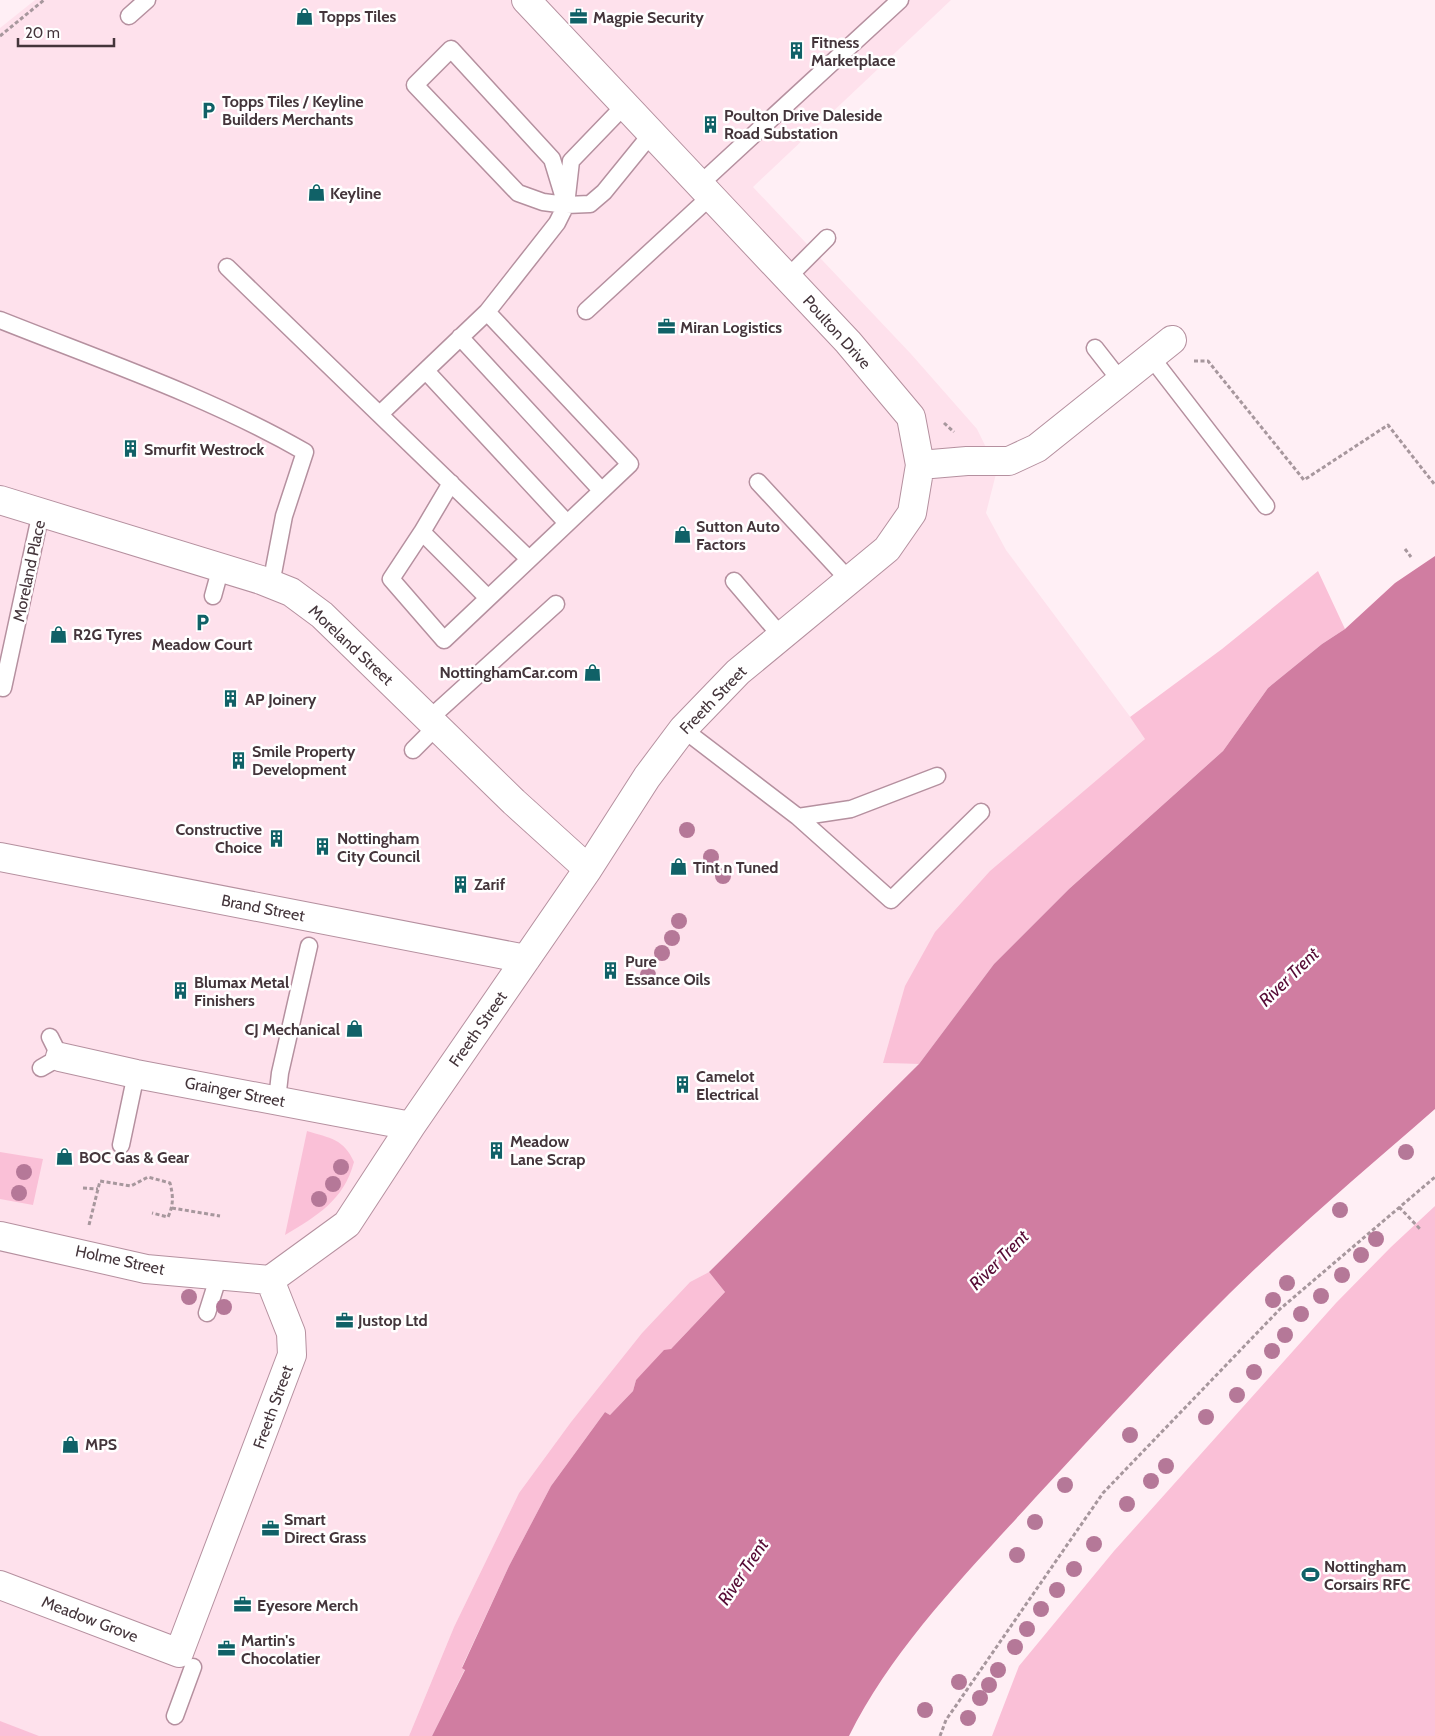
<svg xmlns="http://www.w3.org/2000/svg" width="1435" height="1736" font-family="Cabin,sans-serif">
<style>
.built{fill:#fee1ec}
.green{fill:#fac0d7}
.water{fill:#d07da1}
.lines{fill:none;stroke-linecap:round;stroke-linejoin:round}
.lane-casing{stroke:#b5909f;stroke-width:19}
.street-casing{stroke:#b5909f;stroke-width:30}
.path{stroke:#a7979d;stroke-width:3;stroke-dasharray:4 2.5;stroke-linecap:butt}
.lane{stroke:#fff;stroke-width:16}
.street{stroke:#fff;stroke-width:28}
.tree{fill:#b57898}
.labels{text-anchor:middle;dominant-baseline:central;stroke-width:5;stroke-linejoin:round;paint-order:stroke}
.poi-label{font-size:16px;font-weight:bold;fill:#44353b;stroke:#fff;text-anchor:start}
.street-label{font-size:16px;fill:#44353b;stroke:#fff}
.water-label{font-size:18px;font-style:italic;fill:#560b35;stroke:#fff}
</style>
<rect width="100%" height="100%" fill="#ffeff5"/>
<path class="built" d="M35,0H951L753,187L911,354L977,429L997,470L986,513L1006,550L1146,738L883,1063L919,1064L709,1272L690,1282L642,1333L571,1422L519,1493L454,1627L409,1736H0V28Z"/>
<path class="green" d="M1318,571L1345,629L1322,644L1268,688L1223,751L1069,889L994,964L919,1064L883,1063L905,986L935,932L990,871L1145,739L1130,717L1222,649Z
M307,1131C330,1138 344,1139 354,1162C344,1200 317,1216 285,1235Z
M0,1152L43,1159L33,1205L0,1199Z
M1435,1206V1736H992L1019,1666L1114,1551L1336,1303L1391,1247Z
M709,1272L725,1292L671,1349L636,1380L633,1391L610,1415L605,1412L551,1486L509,1566L462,1667L465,1669L432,1736H409L454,1627L519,1493L571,1422L642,1333L690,1282Z
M0,1721L39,1736H0Z"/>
<path class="water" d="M1435,556V1109C1365,1170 1295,1229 1229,1294C1162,1360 1099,1429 1035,1498C968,1572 894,1646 849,1736H432L465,1670L462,1668L509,1566L551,1486L605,1412L610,1415L633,1391L636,1380L664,1350L671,1349L725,1292L709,1272L919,1064L994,964L1069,889L1223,751L1268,688L1322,644L1345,629L1395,583Z"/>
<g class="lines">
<defs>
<path id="lane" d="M129,16L147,0
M624,106L571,161L566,205L590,204L604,192L652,133
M699,185L900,0
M227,267L529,559
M787,278L827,238
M586,311L711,196
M487,312L557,223L566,205L552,159L451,49L415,85L518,193L543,202L566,205
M0,320C103,361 209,397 305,452L284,516L271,584
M460,337L601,490
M1095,348L1120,380
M1151,357L1266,506
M426,371L567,523
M380,414L487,312L630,464L444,640L391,579L422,532
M758,482L849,580
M451,483L422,532L488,598
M734,581L781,636
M213,596L221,567
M3,688L41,512
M429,719L556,604
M683,729L798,817L851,809L937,776
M413,750L437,726
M798,817L891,900L981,812
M41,1068L60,1057L50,1037
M277,1100L280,1073L309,946
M121,1145L136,1074
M207,1313L219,1275
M175,1716L193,1667"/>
<path id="street" d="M920,465L967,461H1009L1037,448L1172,340
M0,500L261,580L291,592L322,615L514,802L588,869
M0,857L526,959
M60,1057L136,1074L411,1126
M0,1236L146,1269L270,1280
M0,1585L179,1653L292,1355L291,1333L270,1280L347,1224L411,1126L588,869L647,777L683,729L738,672L887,549L912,513L920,465L911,417L848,342L526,0"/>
</defs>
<use href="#lane" class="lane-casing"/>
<use href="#street" class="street-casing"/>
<path class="path" d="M0,36L44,0
M1194,361H1208L1304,480L1388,425L1435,485
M944,423L954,432
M1405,549L1411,557
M83,1188L98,1189
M1399,1207L1421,1230
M172,1208L220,1216
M89,1225L100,1181L131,1186L148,1177L170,1183C173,1195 174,1204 168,1217L152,1213
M940,1736L946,1720L1103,1493L1280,1309L1435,1177"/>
<use href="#lane" class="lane"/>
<use href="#street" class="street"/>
</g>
<g class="tree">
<circle cx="687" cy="830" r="8"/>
<circle cx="711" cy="857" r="8"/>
<circle cx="723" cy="876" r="8"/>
<circle cx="679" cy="921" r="8"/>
<circle cx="672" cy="938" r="8"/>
<circle cx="662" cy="953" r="8"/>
<circle cx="648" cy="975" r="8"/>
<circle cx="1406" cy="1152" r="8"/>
<circle cx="341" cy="1167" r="8"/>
<circle cx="24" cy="1172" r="8"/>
<circle cx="333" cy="1184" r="8"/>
<circle cx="19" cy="1193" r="8"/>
<circle cx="319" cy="1199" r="8"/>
<circle cx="1340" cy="1210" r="8"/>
<circle cx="1376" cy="1239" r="8"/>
<circle cx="1361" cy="1255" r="8"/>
<circle cx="1342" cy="1275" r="8"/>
<circle cx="1287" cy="1283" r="8"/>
<circle cx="1321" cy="1296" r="8"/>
<circle cx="189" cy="1297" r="8"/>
<circle cx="1273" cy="1300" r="8"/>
<circle cx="224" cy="1307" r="8"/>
<circle cx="1301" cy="1314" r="8"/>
<circle cx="1285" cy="1335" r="8"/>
<circle cx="1272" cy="1351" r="8"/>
<circle cx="1254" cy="1372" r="8"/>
<circle cx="1237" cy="1395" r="8"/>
<circle cx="1206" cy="1417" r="8"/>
<circle cx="1130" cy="1435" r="8"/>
<circle cx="1166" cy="1466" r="8"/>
<circle cx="1151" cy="1481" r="8"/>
<circle cx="1065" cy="1485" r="8"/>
<circle cx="1127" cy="1504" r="8"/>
<circle cx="1035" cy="1522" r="8"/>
<circle cx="1094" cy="1544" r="8"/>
<circle cx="1017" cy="1555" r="8"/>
<circle cx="1074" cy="1569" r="8"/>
<circle cx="1057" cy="1590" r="8"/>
<circle cx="1041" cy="1609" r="8"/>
<circle cx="1027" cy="1629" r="8"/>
<circle cx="1015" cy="1647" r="8"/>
<circle cx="998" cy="1670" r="8"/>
<circle cx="959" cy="1682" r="8"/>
<circle cx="989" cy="1685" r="8"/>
<circle cx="980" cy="1698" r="8"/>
<circle cx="925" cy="1710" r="8"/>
<circle cx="968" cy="1718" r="8"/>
</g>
<defs>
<symbol id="shop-bare" viewBox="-9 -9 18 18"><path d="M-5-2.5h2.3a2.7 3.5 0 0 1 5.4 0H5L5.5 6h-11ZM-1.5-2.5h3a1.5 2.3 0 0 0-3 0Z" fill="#106167" stroke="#fff" stroke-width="2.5" paint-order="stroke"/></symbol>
<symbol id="office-bare" viewBox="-9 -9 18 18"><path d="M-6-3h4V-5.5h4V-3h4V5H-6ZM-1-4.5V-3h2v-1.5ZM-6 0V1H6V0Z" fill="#106167" stroke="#fff" stroke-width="2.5" paint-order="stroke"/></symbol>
<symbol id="building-bare" viewBox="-9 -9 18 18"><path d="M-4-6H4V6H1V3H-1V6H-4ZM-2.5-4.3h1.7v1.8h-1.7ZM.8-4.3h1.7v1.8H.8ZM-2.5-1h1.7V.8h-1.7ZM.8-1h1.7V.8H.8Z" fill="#106167" stroke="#fff" stroke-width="2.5" paint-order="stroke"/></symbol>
<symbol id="parking-bare" viewBox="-9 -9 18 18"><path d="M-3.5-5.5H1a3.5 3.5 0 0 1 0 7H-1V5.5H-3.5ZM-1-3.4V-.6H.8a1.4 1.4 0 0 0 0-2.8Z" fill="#106167" stroke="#fff" stroke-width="2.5" paint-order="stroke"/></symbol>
<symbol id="stadium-bare" viewBox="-9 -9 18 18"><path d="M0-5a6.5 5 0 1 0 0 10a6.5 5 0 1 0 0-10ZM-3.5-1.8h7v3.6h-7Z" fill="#106167" stroke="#fff" stroke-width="2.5" paint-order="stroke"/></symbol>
</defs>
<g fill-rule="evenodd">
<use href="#shop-bare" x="292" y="4" width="25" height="25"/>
<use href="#office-bare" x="566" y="4" width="25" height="25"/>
<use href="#building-bare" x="784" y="38" width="25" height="25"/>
<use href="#parking-bare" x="196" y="98" width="25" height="25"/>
<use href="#building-bare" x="698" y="112" width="25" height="25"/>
<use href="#shop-bare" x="304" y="180" width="25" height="25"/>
<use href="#office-bare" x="654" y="314" width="25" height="25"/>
<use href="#building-bare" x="118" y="436" width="25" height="25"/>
<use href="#shop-bare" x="670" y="522" width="25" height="25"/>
<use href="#parking-bare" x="190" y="610" width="25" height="25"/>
<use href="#shop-bare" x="46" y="622" width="25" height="25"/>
<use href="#shop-bare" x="580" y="660" width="25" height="25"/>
<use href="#building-bare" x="218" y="686" width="25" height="25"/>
<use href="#building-bare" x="226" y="748" width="25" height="25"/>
<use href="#building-bare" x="264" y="826" width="25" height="25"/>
<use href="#building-bare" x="310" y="834" width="25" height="25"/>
<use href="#shop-bare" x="666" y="854" width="25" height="25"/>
<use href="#building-bare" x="448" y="872" width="25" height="25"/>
<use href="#building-bare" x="598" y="958" width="25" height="25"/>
<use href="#building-bare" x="168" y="978" width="25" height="25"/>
<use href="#shop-bare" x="342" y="1016" width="25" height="25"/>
<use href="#building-bare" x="670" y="1072" width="25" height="25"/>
<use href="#building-bare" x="484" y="1138" width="25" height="25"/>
<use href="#shop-bare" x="52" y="1144" width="25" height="25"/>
<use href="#office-bare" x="332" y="1308" width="25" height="25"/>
<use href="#shop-bare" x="58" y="1432" width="25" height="25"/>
<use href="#office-bare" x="258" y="1516" width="25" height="25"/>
<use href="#stadium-bare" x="1298" y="1562" width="25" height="25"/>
<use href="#office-bare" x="230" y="1592" width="25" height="25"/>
<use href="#office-bare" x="214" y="1636" width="25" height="25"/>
</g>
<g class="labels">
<g class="poi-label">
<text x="319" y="16">Topps Tiles</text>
<text x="593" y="17">Magpie Security</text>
<text x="811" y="42">Fitness<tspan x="811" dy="18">Marketplace</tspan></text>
<text x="222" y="101">Topps Tiles / Keyline<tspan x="222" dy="18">Builders Merchants</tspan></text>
<text x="724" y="115">Poulton Drive Daleside<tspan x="724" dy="18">Road Substation</tspan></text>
<text x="330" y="193">Keyline</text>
<text x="680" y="327">Miran Logistics</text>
<text x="144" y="449">Smurfit Westrock</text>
<text x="696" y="526">Sutton Auto<tspan x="696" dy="18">Factors</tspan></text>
<text x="73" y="634">R2G Tyres</text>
<text x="202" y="644" text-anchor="middle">Meadow Court</text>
<text x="578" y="672" text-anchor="end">NottinghamCar.com</text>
<text x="245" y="699">AP Joinery</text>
<text x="252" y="751">Smile Property<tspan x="252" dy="18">Development</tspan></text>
<text x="262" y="829" text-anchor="end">Constructive<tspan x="262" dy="18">Choice</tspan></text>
<text x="337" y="838">Nottingham<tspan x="337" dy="18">City Council</tspan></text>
<text x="693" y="867">Tint n Tuned</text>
<text x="474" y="884">Zarif</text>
<text x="625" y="961">Pure<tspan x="625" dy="18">Essance Oils</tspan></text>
<text x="194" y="982">Blumax Metal<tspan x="194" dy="18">Finishers</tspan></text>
<text x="340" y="1029" text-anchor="end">CJ Mechanical</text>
<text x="696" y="1076">Camelot<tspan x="696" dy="18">Electrical</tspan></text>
<text x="510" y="1141">Meadow<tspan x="510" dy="18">Lane Scrap</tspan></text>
<text x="79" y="1157">BOC Gas &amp; Gear</text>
<text x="358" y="1320">Justop Ltd</text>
<text x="85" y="1444">MPS</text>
<text x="284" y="1519">Smart<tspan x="284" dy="18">Direct Grass</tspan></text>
<text x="1324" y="1566">Nottingham<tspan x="1324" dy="18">Corsairs RFC</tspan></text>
<text x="257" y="1605">Eyesore Merch</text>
<text x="241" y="1640">Martin's<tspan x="241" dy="18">Chocolatier</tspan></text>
</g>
<g class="street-label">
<text transform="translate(837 332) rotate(48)">Poulton Drive</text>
<text transform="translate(29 571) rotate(-78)">Moreland Place</text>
<text transform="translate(351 645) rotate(43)">Moreland Street</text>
<text transform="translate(713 700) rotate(-46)">Freeth Street</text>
<text transform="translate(263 908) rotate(11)">Brand Street</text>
<text transform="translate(478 1029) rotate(-55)">Freeth Street</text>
<text transform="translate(235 1092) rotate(11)">Grainger Street</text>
<text transform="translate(120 1260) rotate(12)">Holme Street</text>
<text transform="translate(273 1407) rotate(-70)">Freeth Street</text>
<text transform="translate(90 1619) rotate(21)">Meadow Grove</text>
</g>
<g class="water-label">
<text transform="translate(1289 977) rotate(-44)">River Trent</text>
<text transform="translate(999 1260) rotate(-45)">River Trent</text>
<text transform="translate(743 1572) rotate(-56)">River Trent</text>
</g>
</g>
<path d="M18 38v8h96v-8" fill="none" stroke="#44353b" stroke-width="2.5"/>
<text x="25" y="38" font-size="15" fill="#44353b" stroke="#ffffff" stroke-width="4" paint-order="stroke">20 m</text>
</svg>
